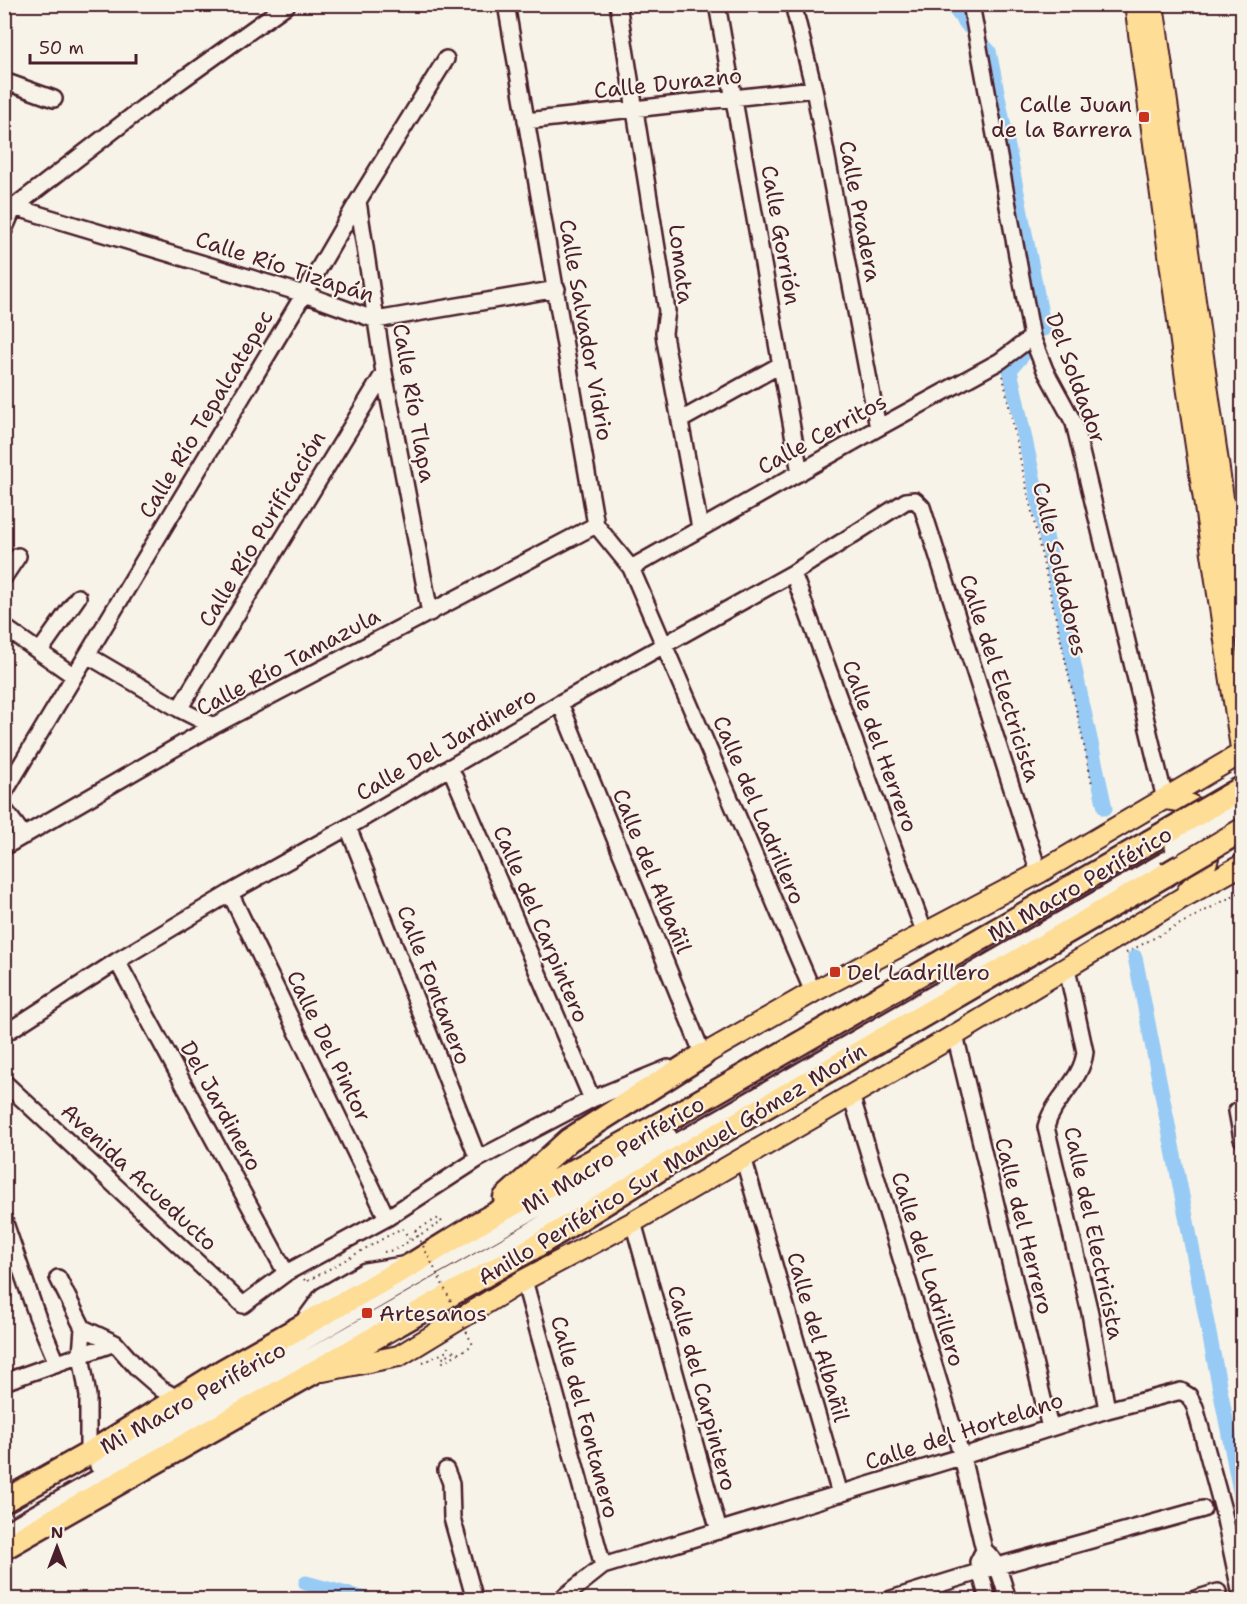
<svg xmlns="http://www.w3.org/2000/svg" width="1247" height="1604" font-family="'Shantell Sans',sans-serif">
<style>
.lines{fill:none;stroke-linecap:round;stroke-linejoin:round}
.canal{stroke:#97cbf5;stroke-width:15}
.minor-casing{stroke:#4a1f2b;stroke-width:20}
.major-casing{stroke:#4a1f2b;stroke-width:24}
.highway-casing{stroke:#4a1f2b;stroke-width:27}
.path{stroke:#4a1f2b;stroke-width:2;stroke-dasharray:1.5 4.5;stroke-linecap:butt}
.minor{stroke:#f7f3e8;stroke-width:15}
.major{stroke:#fedd96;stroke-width:20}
.highway{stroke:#fedd96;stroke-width:22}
.minor-bridge-casing{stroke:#4a1f2b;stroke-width:20;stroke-linecap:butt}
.highway-bridge-casing{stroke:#4a1f2b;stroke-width:27;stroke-linecap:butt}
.path-bridge{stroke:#4a1f2b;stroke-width:2;stroke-dasharray:1.5 4.5;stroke-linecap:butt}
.minor-bridge{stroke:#f7f3e8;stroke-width:15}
.highway-bridge{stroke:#fedd96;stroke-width:22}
.poi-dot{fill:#c8321e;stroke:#f7f3e8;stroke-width:2}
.labels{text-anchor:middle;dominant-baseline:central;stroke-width:4.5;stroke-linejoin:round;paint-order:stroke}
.street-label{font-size:22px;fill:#4a1f2b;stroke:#f7f3e8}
.poi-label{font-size:22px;fill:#4a1f2b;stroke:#f7f3e8;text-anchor:start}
</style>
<rect width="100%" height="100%" fill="#f7f3e8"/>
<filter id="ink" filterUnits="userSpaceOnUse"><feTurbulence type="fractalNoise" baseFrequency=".0167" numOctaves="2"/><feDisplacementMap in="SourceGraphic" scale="12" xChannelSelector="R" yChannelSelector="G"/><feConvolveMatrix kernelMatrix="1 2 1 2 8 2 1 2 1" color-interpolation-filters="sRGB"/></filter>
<g filter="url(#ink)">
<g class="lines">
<path class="canal" d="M951,4L969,27
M984,46L989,51L1044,329
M1026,351L1010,370L1105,808
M1135,957L1242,1501
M306,1583L369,1600"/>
<defs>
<path id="minor" d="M506,4L596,525L631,568L813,992
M618,4L664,292L667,311L664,333L665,341L700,528
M717,4L800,473
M793,4L814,89L878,428
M971,4L1032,337L1045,370L1074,423L1165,799
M4,81L54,99
M526,121L814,89
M358,201L384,373L430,613
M4,204L304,294L376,320L557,289
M4,230L14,207L144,107L288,4
M681,420L780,365
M631,568L878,428L1000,361L1032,337
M793,573L925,934
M4,577L18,556
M4,627L74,676
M40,651L78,597
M87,655L179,709L213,726
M560,703L703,1055L693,1059
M179,709L384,373
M450,767L592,1099
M4,793L304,294L358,201L446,59
M4,809L24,836
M348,827L478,1159
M4,847L213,726L596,525
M230,893L387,1218
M117,961L286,1273
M1067,969L1085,1052C1082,1081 1053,1099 1046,1127L1090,1313L1107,1410
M4,1034L117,961L230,893L348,827L560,703L793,573L906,501L915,500L922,507L1039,873
M955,1035L1050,1428
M4,1082L243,1305L286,1273L387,1218L478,1159L592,1099L668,1068
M851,1095L962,1457L984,1550C999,1562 1002,1581 1008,1600
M1237,1111L1242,1139
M743,1157L840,1494
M4,1220L37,1316L57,1363
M633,1222L719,1531
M58,1278L83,1328L81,1355L88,1396V1454
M524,1280L603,1566
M303,1322L322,1296L365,1271L402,1265
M83,1328L115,1343L138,1369L161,1389L177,1398
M4,1382L115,1343
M98,1466C285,1351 476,1242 669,1136
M446,1470L451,1483L452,1518L475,1600
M4,1531L530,1231L677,1142L1177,853
M984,1550L978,1562L988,1600
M560,1600L603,1566L957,1458L1107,1410L1181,1391L1189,1396L1195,1407L1223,1510L1242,1600
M888,1600L998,1566L1203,1509
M1192,1600L1218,1592"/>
<path id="major" d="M1135,4L1186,379L1242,755
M1153,4L1242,632
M1165,799C1174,800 1183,801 1192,806C1213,818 1213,850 1204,869C1201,877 1193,885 1187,892
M703,1055L813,992L1039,873L1242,753
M323,1371L399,1356L524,1280L633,1222L955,1035L1182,898L1242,865"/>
<path id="highway" d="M505,1198L569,1140L703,1055
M4,1501L88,1454L224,1370L414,1263L477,1224L667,1120L1149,842
M4,1548L533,1248L686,1153L1167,874"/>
</defs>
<use href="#minor" class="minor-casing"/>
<use href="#major" class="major-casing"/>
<use href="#highway" class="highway-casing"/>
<path class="path" d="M1003,376C1030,512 1064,647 1092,784
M1126,953L1242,891
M384,1252L394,1250L442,1222L439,1218L415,1230
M304,1279L306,1282L402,1228L411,1241
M454,1351L441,1359L443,1362L473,1345
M423,1363L447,1351L448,1347"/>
<use href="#minor" class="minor"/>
<use href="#major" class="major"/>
<use href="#highway" class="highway"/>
<defs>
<path id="minor-bridge" d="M1173,847L1242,806"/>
<path id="highway-bridge" d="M1149,842L1242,788
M1167,874L1242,830"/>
</defs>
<use href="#minor-bridge" class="minor-bridge-casing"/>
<use href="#highway-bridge" class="highway-bridge-casing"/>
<path class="path-bridge" d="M415,1230L473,1345"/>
<use href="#minor-bridge" class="minor-bridge"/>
<use href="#highway-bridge" class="highway-bridge"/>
</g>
</g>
<g class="poi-dot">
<rect x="1138" y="111" width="12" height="12" rx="3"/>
<rect x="829" y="966" width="12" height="12" rx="3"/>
<rect x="361" y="1307" width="12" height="12" rx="3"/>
</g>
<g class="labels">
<g class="street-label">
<text transform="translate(668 83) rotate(-6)">Calle Durazno</text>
<text transform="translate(860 211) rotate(79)">Calle Pradera</text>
<text transform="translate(781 235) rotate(80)">Calle Gorrión</text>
<text transform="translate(681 264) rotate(83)">Lomata</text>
<text transform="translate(285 267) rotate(18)">Calle Río Tizapán</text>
<text transform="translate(586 330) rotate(80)">Calle Salvador Vidrio</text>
<text transform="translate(1076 378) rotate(70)">Del Soldador</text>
<text transform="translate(414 403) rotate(80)">Calle Río Tlapa</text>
<text transform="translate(206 414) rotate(-59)">Calle Río Tepalcatepec</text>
<text transform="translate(822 434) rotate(-29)">Calle Cerritos</text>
<text transform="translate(262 529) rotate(-59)">Calle Río Purificación</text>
<text transform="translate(1060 569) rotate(77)">Calle Soldadores</text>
<text transform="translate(288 662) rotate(-28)">Calle Río Tamazula</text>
<text transform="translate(1000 678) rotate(72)">Calle del Electricista</text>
<text transform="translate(446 744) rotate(-30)">Calle Del Jardinero</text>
<text transform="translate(880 746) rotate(70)">Calle del Herrero</text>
<text transform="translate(759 810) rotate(67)">Calle del Ladrillero</text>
<text transform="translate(652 871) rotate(68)">Calle del Albañil</text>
<text transform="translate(1080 884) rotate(-30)">Mi Macro Periférico</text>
<text transform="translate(541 924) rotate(67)">Calle del Carpintero</text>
<text transform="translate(434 985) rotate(69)">Calle Fontanero</text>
<text transform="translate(329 1046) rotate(64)">Calle Del Pintor</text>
<text transform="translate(221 1106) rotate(61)">Del Jardinero</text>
<text transform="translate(613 1155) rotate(-31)">Mi Macro Periférico</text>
<text transform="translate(672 1164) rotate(-31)">Anillo Periférico Sur Manuel Gómez Morín</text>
<text transform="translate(139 1177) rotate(43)">Avenida Acueducto</text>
<text transform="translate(1024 1226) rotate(76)">Calle del Herrero</text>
<text transform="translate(1094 1233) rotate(78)">Calle del Electricista</text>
<text transform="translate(928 1269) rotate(73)">Calle del Ladrillero</text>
<text transform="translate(818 1337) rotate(74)">Calle del Albañil</text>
<text transform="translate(702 1388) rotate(75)">Calle del Carpintero</text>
<text transform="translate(193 1398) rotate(-29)">Mi Macro Periférico</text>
<text transform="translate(585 1417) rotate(75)">Calle del Fontanero</text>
<text transform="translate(964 1431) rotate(-18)">Calle del Hortelano</text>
</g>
<g class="poi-label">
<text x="1132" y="104" text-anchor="end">Calle Juan<tspan x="1132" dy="25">de la Barrera</tspan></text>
<text x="847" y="972">Del Ladrillero</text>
<text x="379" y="1313">Artesanos</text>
</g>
</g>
<rect width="1247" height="1604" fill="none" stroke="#f7f3e8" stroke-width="24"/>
<rect x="12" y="12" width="1223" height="1580" fill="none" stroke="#4a1f2b" stroke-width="2" filter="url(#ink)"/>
<g transform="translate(57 1547)" stroke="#f7f3e8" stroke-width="4.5" paint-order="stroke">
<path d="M0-4.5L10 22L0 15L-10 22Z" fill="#4a1f2b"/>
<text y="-9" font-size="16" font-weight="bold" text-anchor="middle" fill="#4a1f2b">N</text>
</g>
<path d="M30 54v9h106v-9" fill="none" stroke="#4a1f2b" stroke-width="3"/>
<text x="39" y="54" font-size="18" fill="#4a1f2b" stroke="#f7f3e8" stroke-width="4.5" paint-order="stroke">50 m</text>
</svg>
